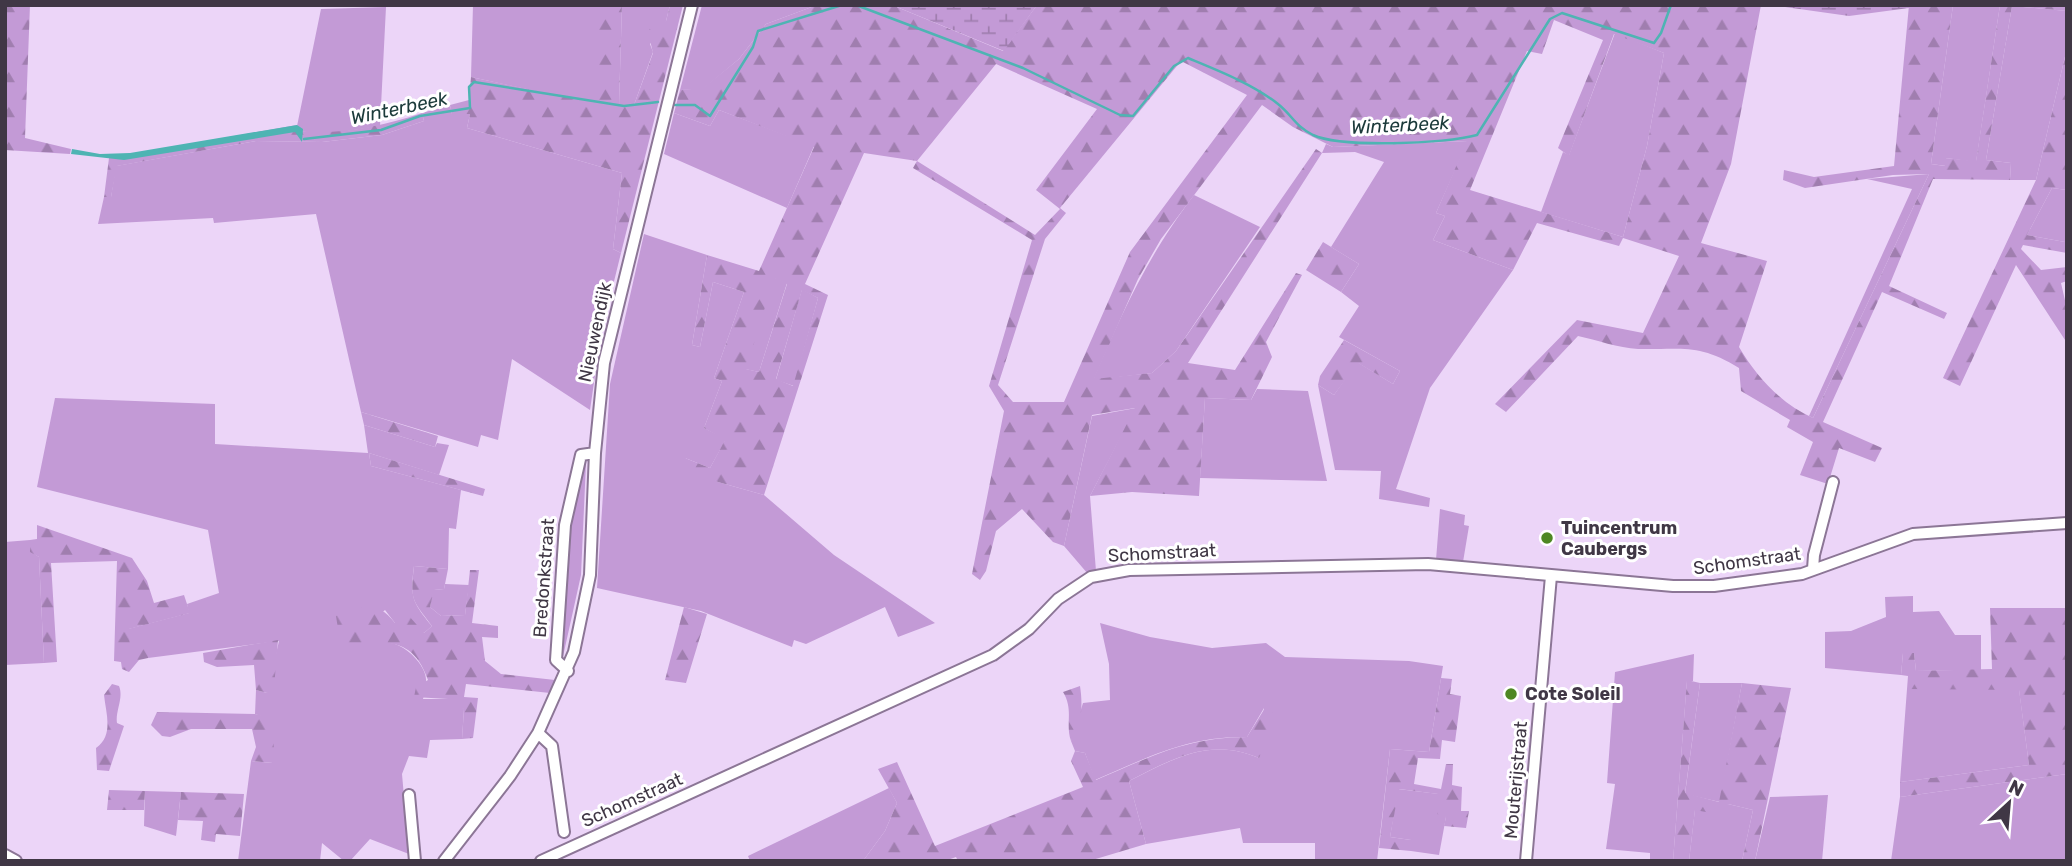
<svg xmlns="http://www.w3.org/2000/svg" width="2072" height="866" font-family="Rubik,sans-serif">
<style>
.green{fill:#c39ad6}
.forest{fill:url(#forest-firs);fill-rule:evenodd}
.wetland{fill:url(#wetland-marsh)}
.water{fill:#4eb4b3}
.lines{fill:none;stroke-linecap:round;stroke-linejoin:round}
.stream{stroke:#4eb4b3;stroke-width:2.5}
.minor-casing{stroke:#8c7696;stroke-width:14}
.minor{stroke:#fff;stroke-width:10}
.poi-dot{fill:#4e8723;stroke:#fff;stroke-width:2.5}
.labels{text-anchor:middle;dominant-baseline:central;stroke-width:6;stroke-linejoin:round;paint-order:stroke}
.street-label{font-size:18px;fill:#403745;stroke:#fff}
.poi-label{font-size:18px;font-weight:bold;fill:#403745;stroke:#fff;text-anchor:start}
.water-label{font-size:19px;font-style:italic;fill:#1b3a3a;stroke:#fff}
</style>
<defs>
<pattern id="forest-firs" width="22" height="20" patternUnits="userSpaceOnUse" patternTransform="scale(1.75)"><rect width="22" height="20" fill="#c39ad6"/><path d="M5 1l3.5 6h-7zM16 11l3.5 6h-7z" fill="#a07eaf"/></pattern>
<pattern id="wetland-marsh" width="20" height="14" patternUnits="userSpaceOnUse" patternTransform="scale(1.75)"><rect width="20" height="14" fill="#c39ad6"/><path d="M1 5h8M5 5V1M11 12h8M15 12V8" fill="none" stroke="#a07eaf"/></pattern>
</defs>
<rect width="100%" height="100%" fill="#ecd5f8"/>
<path class="green" d="M473,5H599V105L471,77Z
M622,5H670L666,21L650,44L653,52L634,105H619Z
M702,5H817L766,24L739,59L703,89L680,90Z
M1953,5H2000L1976,162L1946,158V166L1931,164Z
M2012,6L2067,11V48L2036,180H2010L2011,163L1986,160Z
M386,7L380,126L328,134L296,131L321,9Z
M1615,33L1664,53L1647,146L1623,237L1541,212L1563,152L1569,155Z
M450,105L452,114H470L467,128L622,173L613,249L621,253L601,334L590,410L512,359L498,440L481,435L478,447L361,412L316,214L214,223L213,218L98,224L104,197H111L116,166L256,141L322,142L382,135L424,121L422,113Z
M719,110L814,146L787,208L664,154L674,113L710,126Z
M1468,141L1436,213L1445,216L1433,240L1513,270L1430,388L1396,489L1430,498L1429,507L1379,499L1381,471L1335,470L1318,385L1334,395L1357,362L1393,384L1400,371L1339,337L1359,306L1341,292L1359,264L1331,247L1384,162L1355,152L1322,153L1326,144L1333,147Z
M1929,174L1813,418L1809,416L1912,189L1867,179Z
M2052,188L2067,190L2065,242L2027,235Z
M1194,195L1260,227L1176,351L1152,373L1093,380C1124,309 1147,257 1194,195Z
M644,234L707,255L692,345L700,347L713,282L744,292L714,378L722,381L704,428L726,439L710,468L685,458L718,482L764,495L834,555L935,623L898,637L885,607L806,644L794,640L792,647L701,611L597,588L610,384Z
M773,277L787,283L759,372L745,369Z
M802,289L818,298L794,386L776,380Z
M1257,389L1308,391L1327,481L1200,478L1205,398L1251,400Z
M55,398L215,404V444L368,453L364,425L435,447L437,443L449,445L439,475L369,453L371,466L461,490L456,529L449,528L448,569L414,566C410,597 412,602 432,626L424,633L395,623L385,610L341,647C372,644 393,633 416,659C428,673 428,682 423,699H448L464,709L462,739L430,740L427,758L409,756L402,774L409,854L370,839L350,861H344L322,843L320,861H238L251,761L272,763L264,717L255,714L256,690L267,693L279,641L148,658L147,649H129L128,629L189,613L187,604L219,593L208,530L37,487Z
M1136,408L1090,496L1096,571L1088,574L1064,546L1092,416Z
M583,463H586L581,575L562,661L559,658L566,537Z
M1440,509L1465,515L1464,525L1469,526L1463,562L1436,560Z
M30,540V551L39,557L44,663L5,665V542Z
M445,584L469,585L465,615L441,616L430,607L433,590L444,589Z
M1913,596V612L1939,611L1955,635H1981V670L1916,671L1914,653H1903L1901,675L1825,668V632L1851,631L1886,617L1885,597Z
M1100,623L1150,637L1212,648L1266,643L1285,657L1409,661L1443,666L1429,752L1390,749L1377,861H1315V843H1243L1240,828L1146,844L1129,781C1173,759 1210,737 1259,758L1264,708L1247,737C1187,736 1149,757 1095,780L1085,753L1075,751L1071,741L1083,703L1110,700L1109,664Z
M1694,654L1693,681H1687L1673,861H1650V853L1606,849L1615,784L1607,783L1615,672Z
M1700,683H1742L1720,802L1685,794Z
M1907,689H2019L2029,765L1900,782Z
M2067,774V861H1891L1900,797Z
M889,788L897,803L885,831L863,861H750L748,856Z
M1398,789L1439,794L1446,817L1439,855L1411,851V840L1390,837Z
M145,791L181,792L176,836L144,826Z
M1828,795L1822,861H1755L1770,797Z
M1728,804L1753,810L1742,861H1689L1695,809Z"/>
<path class="forest" d="M5,5H30L25,138L71,149L70,154L5,150Z
M599,5H622L619,104L634,105L653,53L648,32L653,23L666,21L670,5H683L621,253L613,249L622,173L467,128L470,114H452L450,105L469,100L471,77L599,104Z
M817,5H892L1003,51L1037,5H1761L1731,164L1701,243L1767,261L1739,347C1756,376 1781,404 1813,418L1929,174L1893,175L1805,188L1783,180L1784,170L1814,177L1894,166L1909,5H1953L1931,164L1945,166V158L1976,161L2000,5H2067V11L2012,6L1986,160L2011,163L2010,180L1933,179L1889,286L1947,313L1944,319L1882,292L1823,422L1882,448L1875,462L1839,448L1828,484L1800,475L1813,442L1787,427L1790,420L1741,391L1739,368C1699,343 1680,350 1638,349C1618,348 1597,340 1578,336L1506,412L1495,404L1577,320L1643,333L1679,256L1623,238L1619,246L1537,223L1513,270L1433,240L1445,216L1436,213L1467,141L1333,147L1293,127L1262,105L1161,239L1138,279L1094,379L1152,373L1176,351L1316,149L1322,153L1188,363L1235,370L1296,273L1302,275L1266,342L1272,357L1251,400L1205,398L1199,496L1132,492L1090,496L1135,408L1092,415L1064,546L1053,542L1022,509L996,531L986,571L980,580L972,574L1004,411L989,386L1032,240L913,168L917,161L864,153L805,284L828,295L764,495L718,482L682,465L685,458L710,468L725,440L704,428L722,381L714,378L744,292L713,282L700,347L692,345L707,255L759,271L814,147L719,110L710,126L674,113L680,90L703,88L739,59L766,24ZM1554,20L1603,40L1558,148L1569,156L1614,34L1664,53L1647,146L1623,237L1470,190L1527,51L1542,54ZM1181,61L1247,95L1130,252L1064,402H1013L998,385L1045,239L1066,213L1060,208ZM996,64L1097,109L1036,190L1060,209L1035,235L917,161ZM774,278L787,284L759,372L746,369ZM802,290L818,298L793,386L776,379Z
M2067,48V190L2052,188L2027,235L2065,242L2067,240V253L2023,245L2021,249L2041,270L2067,267V281L2061,283L2067,309V343L2016,265L1960,386L1943,378L2036,180Z
M422,113L424,121L382,135L322,142L256,141L117,166L111,197H104L109,158L297,125V131C341,135 380,127 422,113Z
M1323,242L1359,264L1341,292L1306,270Z
M1344,340L1400,371L1393,384L1358,363L1334,395L1318,385L1320,376Z
M361,412L438,436L435,447L364,425Z
M369,453L485,489L483,496L371,466Z
M37,525L132,558L147,581L154,603L184,595L190,613L129,629L130,649H148V658L139,660L129,672L122,669L121,662L114,661L117,561L51,563L57,662L44,663L39,557L30,552V540L37,539Z
M414,566L448,569L444,589L434,590L430,607L441,616L465,615L470,570H479L472,623L498,626V638L482,637L485,661L501,674L555,680L550,693L466,684L464,697L478,698L473,738L462,739L464,709L447,707L448,699L414,697L416,687L428,680C411,632 381,643 341,648L336,616C364,607 375,598 395,623L409,616L424,633L432,626C412,599 410,601 414,566Z
M684,607L707,614L686,683L665,680Z
M1990,608H2067V774L1900,797V782L2029,765L2019,690L1907,689L1908,676L1901,675L1903,653H1914L1916,671L1992,669Z
M278,640L274,688L267,693L256,690L254,665L217,667L204,662L203,653Z
M1441,678L1452,679L1450,694L1461,696L1455,742L1442,740L1440,759L1418,758L1414,784L1441,789L1446,764H1453L1452,785L1462,787L1461,811H1469L1466,828L1444,826L1446,817L1437,814L1438,794L1399,789L1390,837L1411,840V851L1379,848L1390,749L1429,752Z
M1687,680L1700,683L1685,793L1719,802L1742,683L1791,688L1755,861H1742L1753,810L1728,804L1722,815L1695,810L1689,861H1673Z
M112,684L119,686C124,698 115,711 117,723L124,726L109,771L97,770L96,748C114,735 106,714 104,695Z
M1080,686C1083,705 1082,726 1071,741C1065,724 1074,710 1063,692Z
M1265,708L1277,715L1259,758C1210,737 1172,759 1129,781L1146,844L1089,861H958L956,857L945,861H863L885,831L897,803L878,769L897,762L935,846L1083,787L1071,761L1075,751L1085,753L1096,780C1150,757 1187,737 1247,737Z
M157,712L255,714L275,718L273,763L251,761L256,747L252,729H191L170,737L162,736L151,725Z
M109,790L145,791L144,810H107Z
M181,792L244,794L240,836L216,834L215,842L201,840L203,821L178,820Z"/>
<path class="wetland" d="M892,5H1037L1004,51Z
M1771,5H1909V8L1849,16Z"/>
<path class="water" d="M297,125L303,129L302,142L295,132L124,160L71,154L72,149L100,154L130,153Z"/>
<g class="lines">
<path class="stream" d="M856,5L1023,68L1120,115L1133,116L1174,66L1188,58C1217,70 1253,84 1278,104C1292,115 1295,126 1313,135C1341,148 1445,144 1477,135L1550,19L1562,13L1654,43L1661,33L1671,5
M1794,5H1893
M675,105H695L710,116L753,47L758,31L842,5
M304,139L381,130L420,116L470,108L469,87L474,82L624,106L658,102"/>
<defs>
<path id="minor" d="M1813,569L1814,555L1833,482
M568,671L556,660L565,525L581,455L595,453
M538,733L552,746L564,832
M409,795L415,861
M5,855L16,861
M444,861L510,776L538,733L574,652L590,575L595,453L604,363L692,5
M541,861L993,655L1029,629L1058,599L1091,577L1129,570L1428,564L1673,586H1714L1802,574L1913,534L2067,523
M1526,861L1551,576"/>
</defs>
<use href="#minor" class="minor-casing"/>
<use href="#minor" class="minor"/>
</g>
<g class="poi-dot">
<circle cx="1547" cy="538" r="7"/>
<circle cx="1511" cy="694" r="7"/>
</g>
<g class="labels">
<g class="street-label">
<text transform="translate(595 332) rotate(-78)">Nieuwendijk</text>
<text transform="translate(1162 553) rotate(-3)">Schomstraat</text>
<text transform="translate(1747 561) rotate(-8)">Schomstraat</text>
<text transform="translate(544 578) rotate(-86)">Bredonkstraat</text>
<text transform="translate(1516 780) rotate(-85)">Mouterijstraat</text>
<text transform="translate(632 800) rotate(-24)">Schomstraat</text>
</g>
<g class="poi-label">
<text x="1561" y="528">Tuincentrum<tspan x="1561" dy="21">Caubergs</tspan></text>
<text x="1525" y="694">Cote Soleil</text>
</g>
<g class="water-label">
<text transform="translate(399 108) rotate(-12)">Winterbeek</text>
<text transform="translate(1400 125) rotate(-3)">Winterbeek</text>
</g>
</g>
<rect width="2072" height="866" fill="none" stroke="#403745" stroke-width="14"/>
<g transform="translate(2009 803) rotate(26)" stroke="#ffffff" stroke-width="5" paint-order="stroke">
<path d="M0-5L12 26L0 18L-12 26Z" fill="#403745"/>
<text y="-10" font-size="19" font-weight="bold" text-anchor="middle" fill="#403745">N</text>
</g>
</svg>
